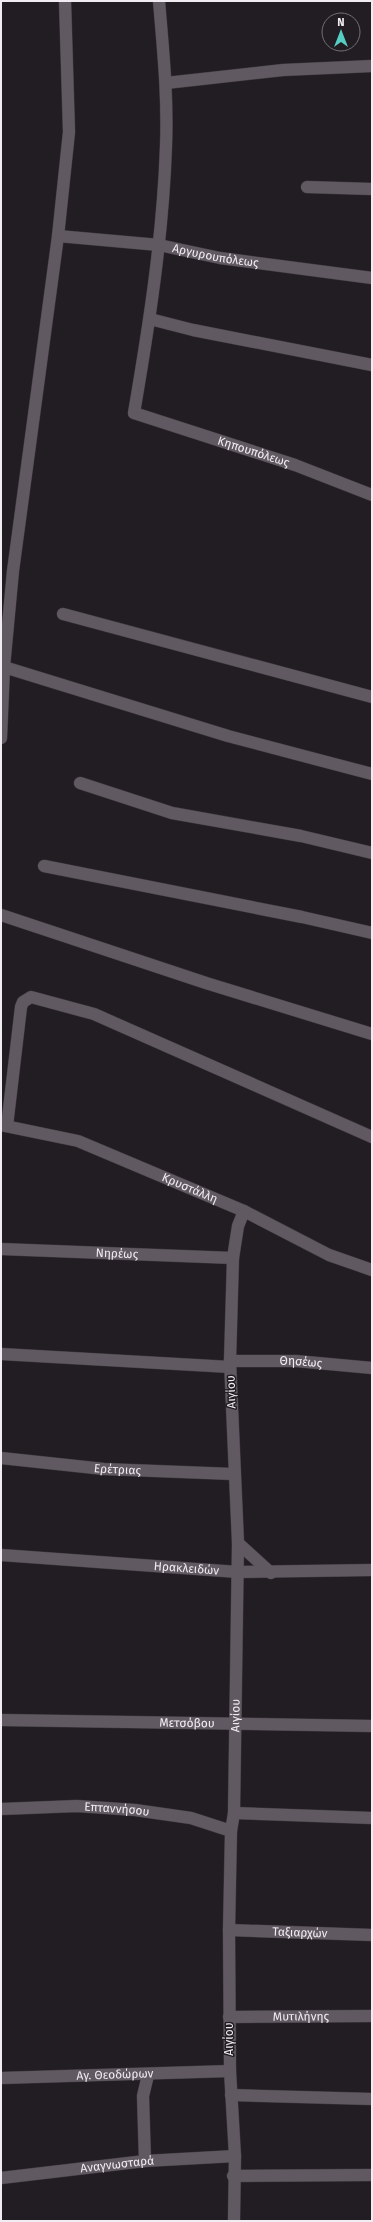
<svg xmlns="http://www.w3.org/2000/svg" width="373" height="2222" font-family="'Fira Sans',sans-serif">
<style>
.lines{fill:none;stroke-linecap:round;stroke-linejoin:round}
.street-casing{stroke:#3d393e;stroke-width:13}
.street{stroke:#605961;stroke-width:12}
.labels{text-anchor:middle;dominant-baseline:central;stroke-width:3;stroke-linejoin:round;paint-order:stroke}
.street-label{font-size:12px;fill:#f0ecf1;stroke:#221c23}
</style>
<rect width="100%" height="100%" fill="#221c23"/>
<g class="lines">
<defs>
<g id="street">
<path id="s1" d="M159,1C163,49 168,97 166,146C163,236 149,325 134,413L295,465L372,495"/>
<path d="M166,83L283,70L372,66"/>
<path d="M307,187L372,189"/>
<path id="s2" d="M58,236L159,245L220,258L372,278"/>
<path d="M150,319L193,330L372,365"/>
<path d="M63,614L372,697"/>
<path d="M4,667L228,736L372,774"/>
<path d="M1,738L4,667L13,571L58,236L69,132L65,1"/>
<path d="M80,783L172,813L301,836L372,853"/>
<path d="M44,866L302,917L372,933"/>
<path d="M1,915L206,983L372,1034"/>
<path id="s3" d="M1,1125L78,1141L244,1211L329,1255L372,1270"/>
<path d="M7,1126L21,1007L23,1002L31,997L94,1014L372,1137"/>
<path id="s4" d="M1,1249L233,1258"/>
<path d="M1,1354L230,1367"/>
<path id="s5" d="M230,1361H296L372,1368"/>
<path id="s6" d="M1,1458L104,1469L233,1474"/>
<path d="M238,1543L271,1573"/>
<path id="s7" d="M1,1555L238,1572L372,1570"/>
<path id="s8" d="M1,1720L372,1726"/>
<path id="s9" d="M1,1809L77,1806L135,1810L191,1818L231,1831"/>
<path d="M234,1813L372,1818"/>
<path id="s10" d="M229,1930L372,1935"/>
<path id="s11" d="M229,2017L372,2016"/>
<path id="s12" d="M1,2078L230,2071"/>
<path d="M231,2095L372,2099"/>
<path d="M145,2161L143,2096L148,2075"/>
<path d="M233,2176L372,2175"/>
<path id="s13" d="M1,2178L145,2161L235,2156"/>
<path id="s14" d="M234,2221L235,2156L230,2071L229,1930L231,1831L234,1813L238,1543L230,1361L233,1258L238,1226L244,1211"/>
</g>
</defs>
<use href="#street" class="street-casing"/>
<use href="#street" class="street"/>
</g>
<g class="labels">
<g class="street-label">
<text stroke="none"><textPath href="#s2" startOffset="159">Αργυρουπόλεως</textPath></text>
<text stroke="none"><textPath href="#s1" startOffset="540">Κηπουπόλεως</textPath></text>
<text stroke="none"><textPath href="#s3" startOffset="200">Κρυστάλλη</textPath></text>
<text stroke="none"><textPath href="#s4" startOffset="116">Νηρέως</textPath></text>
<text stroke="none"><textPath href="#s5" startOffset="71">Θησέως</textPath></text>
<text transform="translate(231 1392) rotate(-92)">Αιγίου</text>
<text stroke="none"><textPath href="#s6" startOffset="117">Ερέτριας</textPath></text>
<text stroke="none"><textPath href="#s7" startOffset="186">Ηρακλειδών</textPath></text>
<text stroke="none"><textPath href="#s14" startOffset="506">Αιγίου</textPath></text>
<text stroke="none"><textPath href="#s8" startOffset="186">Μετσόβου</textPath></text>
<text stroke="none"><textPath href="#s9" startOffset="116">Επταννήσου</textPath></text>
<text stroke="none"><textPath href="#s10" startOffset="71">Ταξιαρχών</textPath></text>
<text stroke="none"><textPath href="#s11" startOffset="72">Μυτιλήνης</textPath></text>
<text transform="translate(229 2039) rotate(-90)">Αιγίου</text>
<text stroke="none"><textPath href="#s12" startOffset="114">Αγ. Θεοδώρων</textPath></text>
<text stroke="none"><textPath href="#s13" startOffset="117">Αναγνωσταρά</textPath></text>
</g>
</g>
<rect width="373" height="2222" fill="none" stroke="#f0ecf1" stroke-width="4"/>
<g transform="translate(341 32)"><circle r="19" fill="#221c23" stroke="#746f75"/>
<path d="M0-3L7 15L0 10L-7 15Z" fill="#56cec4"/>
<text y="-6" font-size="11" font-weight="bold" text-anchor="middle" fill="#f0ecf1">N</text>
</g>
</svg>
